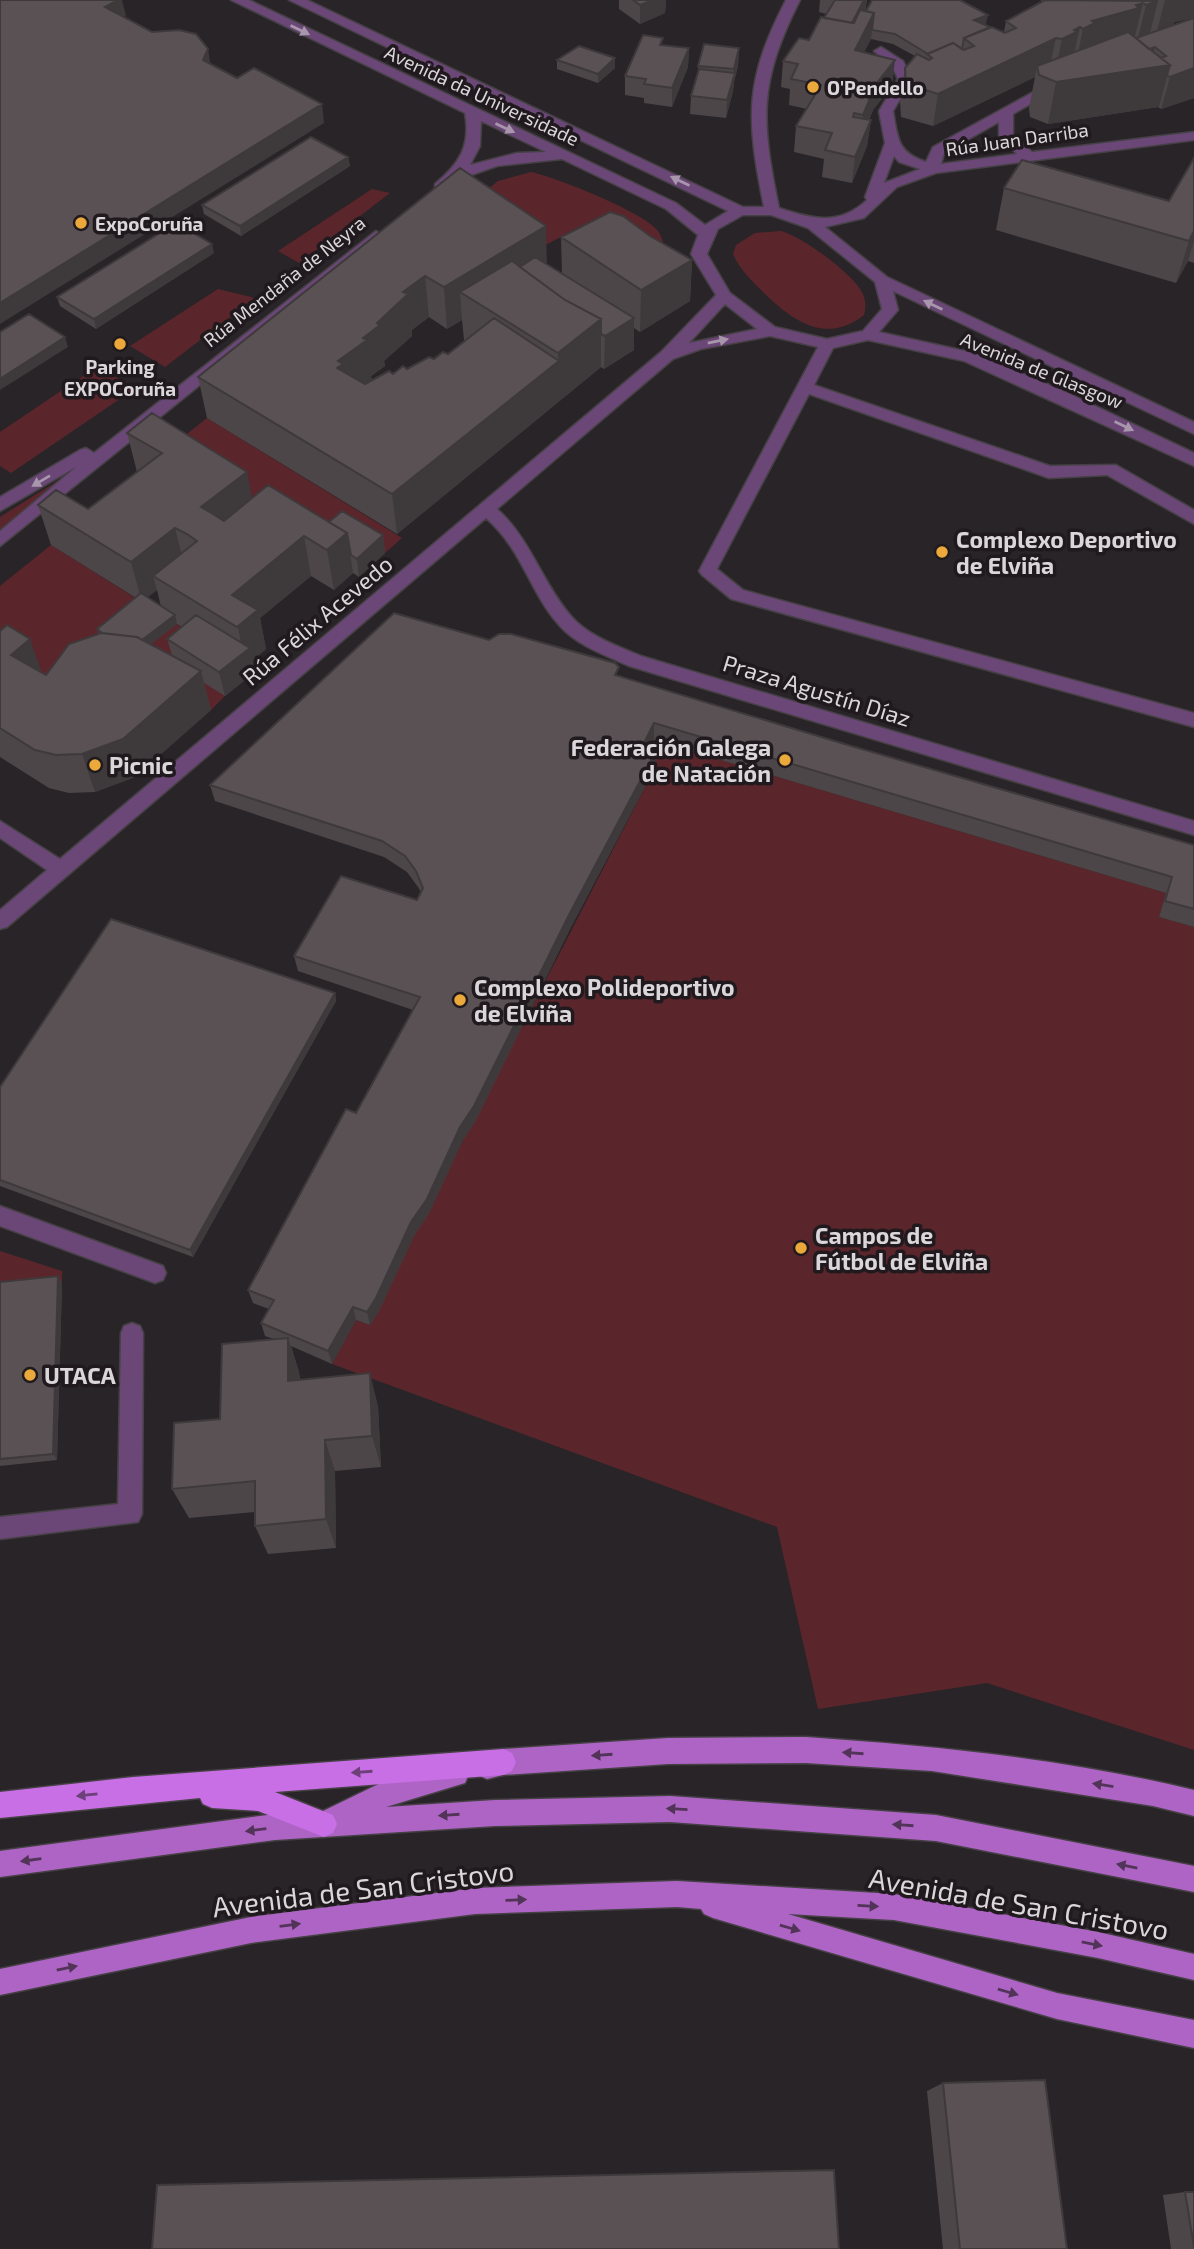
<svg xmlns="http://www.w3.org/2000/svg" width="1194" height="2249" font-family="'Exo 2',sans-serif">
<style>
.green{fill:#5b262b}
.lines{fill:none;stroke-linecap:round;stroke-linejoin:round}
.minor-casing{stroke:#454044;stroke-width:3}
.major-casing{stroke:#454044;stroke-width:3}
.highway-casing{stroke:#454044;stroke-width:3}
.minor{fill:#6a4776;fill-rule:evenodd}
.major{fill:#ae64c5;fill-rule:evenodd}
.highway{fill:#c96fe5;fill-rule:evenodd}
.wall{fill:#4d4648;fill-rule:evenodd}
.shaded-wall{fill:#3e393b}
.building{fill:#595154;stroke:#3e393b;stroke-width:2}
.oneway{fill:#a896ac}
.oneway2{fill:#523458}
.oneway3{fill:#6c4078}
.poi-dot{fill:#eca93b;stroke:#201a1e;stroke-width:2.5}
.labels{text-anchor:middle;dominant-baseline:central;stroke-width:7;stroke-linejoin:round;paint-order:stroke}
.far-poi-label{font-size:19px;font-weight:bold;fill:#dad6d9;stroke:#201a1e;text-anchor:start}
.far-street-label{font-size:19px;fill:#dad6d9;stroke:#201a1e}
.poi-label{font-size:23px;font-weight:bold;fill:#dad6d9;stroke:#201a1e;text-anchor:start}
.street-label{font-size:23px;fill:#dad6d9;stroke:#201a1e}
.near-street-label{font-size:28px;fill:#dad6d9;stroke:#201a1e}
</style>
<rect width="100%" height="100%" fill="#292428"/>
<path class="green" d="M531,172C555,177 644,212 658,231C661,235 663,242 664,246L623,257L579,227L527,255L462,210L498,181Z
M372,189L390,193L299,263L278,251Z
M781,231C801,236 854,274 863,294C866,302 866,307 864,315C826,345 793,321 764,293C752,281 740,270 733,254L736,245L755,233Z
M218,289L255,298L165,367L130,346Z
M98,366L136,388L11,473L0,466V432Z
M207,418L402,538L385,553L318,551L162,454Z
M59,480L62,482L0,531V517Z
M51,545L202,640L174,664L225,696L211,710L149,676L74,693L0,652V586Z
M654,740L1166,893L1159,917L1194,927V1750L987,1683L818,1709L777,1527L332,1364L356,1320L370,1325L414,1236L655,768L641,764Z
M0,1251L62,1271V1283L0,1289Z"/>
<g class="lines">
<defs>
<path id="minor" d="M231,0H249L676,203L705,225L728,211L289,0H307L743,207H764C746,118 744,81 786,0H800C758,83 761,120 779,208C812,219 839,226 867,200L865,197L885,143L879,111L898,79L892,66L874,51L881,47L903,61L912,79L893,111C898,139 897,152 926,162L933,147L1057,79L1064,83L1062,86L1013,114V135L1032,152L1194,132V140L936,173L897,187L864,218L825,227L887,277L1194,422V434L893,291L898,310L879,332L974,353L1068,393L1194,453V466L964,361L868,340L833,348L814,385L1050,466L1116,465L1194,510V524L1107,475L1049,478L809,394L717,569L743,590L1194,713V727L731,599L702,575L699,571L818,347L770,336L701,349L673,359L497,509C531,539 542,583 571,616C588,636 617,646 641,656L1194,821V835L629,666C605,655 576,645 559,625C530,593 522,549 486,518L7,927L0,929V910L47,870L0,838V821L60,859L661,352L716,295L691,254L698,235L666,209L562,159L497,166L457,180L445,190H435V184C459,164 471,146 465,113ZM481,121L546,152L517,153L470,165L480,146ZM999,122V136L1017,154L941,164L944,153ZM894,156L899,162L920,169L884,183ZM743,215H771L808,228L875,282L882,309L863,331L827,339L775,327L730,293L707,254L718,229ZM725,304L757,329L689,343Z
M376,231L384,236L381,239L0,546V531L76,467L0,511V497L80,450L86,448L94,453Z
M0,1206L163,1266L166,1273L163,1280L155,1283L0,1226Z
M132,1323L140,1326L143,1333L142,1514L138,1522L0,1539V1517L118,1504L121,1333L124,1326Z"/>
<path id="major" d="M806,1737C936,1746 1067,1759 1194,1790V1816L1153,1806L932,1771L806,1763L668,1764L503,1775L487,1779L478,1775L474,1766L478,1757L503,1749L668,1738Z
M456,1761L465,1765L469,1774L465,1783L386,1807L495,1800L670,1796L936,1815L1194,1866V1892L936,1841L670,1822L495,1826L275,1840L0,1877V1851L275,1814L323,1811L393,1777Z
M677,1881L894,1894L1098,1932L1194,1954V1980L1098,1958L894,1920L788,1914L1057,1993L1194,2020V2048L1057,2019L713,1918L704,1914L701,1909L677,1907L475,1914L251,1943L0,1995V1969L251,1917L475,1888Z"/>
<path id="highway" d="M503,1749L512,1753L516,1762L512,1771L503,1775L275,1792L333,1815L337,1824L333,1833L324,1837L258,1811L212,1808L203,1804L200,1798L0,1818V1792L133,1777Z"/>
</defs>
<use href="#minor" class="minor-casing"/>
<use href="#major" class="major-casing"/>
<use href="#highway" class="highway-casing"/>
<use href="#minor" class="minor"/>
<use href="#major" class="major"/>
<use href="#highway" class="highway"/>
</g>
<path class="wall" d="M619,0H666L665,13L640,24L619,9Z
M820,0H867L865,11L986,24L985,25L1004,32L1006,21L1041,2V0H1194V18L1174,22L1173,25L1194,18V98L1161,109L1158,107L1048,124L1030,117L1029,108L1035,77L933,126L901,117L900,101L905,68L915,56L893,44L871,39L864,52L892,86L873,110L869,120H871L867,146L852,183L822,177L824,159L794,152L796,126L807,109L789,105L790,89L781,87L783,61L809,40L827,14L819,12Z
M663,45L689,48L688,67L672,107L644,103V98L625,95V76Z
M739,48L738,66L734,82L733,91L726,118L690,114L691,96L698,74V66Z
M557,60L615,68L598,83L557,69Z
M348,157L350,166L241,236L204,214L202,205Z
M1194,158V263L1188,261L1176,283L996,230L1004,188L1169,201Z
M460,168L547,264L562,274L561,237L650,236L692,260L690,301L640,332L634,328V350L604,369L601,367L397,534L207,418L198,377ZM429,317L447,329L462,320L464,340L465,341L448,354L372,380L371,376L385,366L384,361L412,336V330Z
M214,253L96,329L60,306L57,297Z
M127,433L252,498L329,522L383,535L385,553L359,577L353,573L334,590L311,576L260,618L266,649L253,660L255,672L225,696L204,683L211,710L135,777L95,792L69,793L49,788L0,757V631L42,673L46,675L99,634L97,629L136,598L51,545L38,505L88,509L137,472ZM157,590L161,607L147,597ZM177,624L182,627L167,639L172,655L151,644Z
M489,640L618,676L848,745L1194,845V927L1159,917L1166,893L654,740L649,749L655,768L570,929L476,1120L462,1142L429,1213L414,1236L379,1311L370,1325L356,1320L332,1364L291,1346L299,1372L300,1379L378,1406L381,1467L335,1471L336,1548L268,1554L255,1526V1512L189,1518L172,1489L274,1339L265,1336L261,1323L269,1309L253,1303L248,1290L356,1113L413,1010L298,971L294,956L417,900L421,892L418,887L407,872L384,857L215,801L210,785Z
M335,993L336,1001L193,1257L0,1186V1087Z
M58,1276L62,1283L57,1460L0,1466V1282Z
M943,2083L1067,2249H943L927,2091Z
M1185,2192L1194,2249H1171L1163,2195Z"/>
<path class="shaded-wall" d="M118,0H122L126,16L109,26L105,7Z
M653,0H666L665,13L640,24V5Z
M864,0H867L866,8L846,48L848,30Z
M1165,0H1194V18L1174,22L1173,25L1157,31Z
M1158,1L1150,33L1138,38L1146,5Z
M1143,3L1135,36L1076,62L1083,29L1092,21Z
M874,13L871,39L851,76L855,50Z
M988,15L986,24L972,29L974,20Z
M1080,27L1073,59L1055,72L1062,39L1074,30Z
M1056,38L1049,70L1037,66L1035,77L933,126L938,94Z
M1155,47L1149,68L1170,65L1159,107L1048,124L1056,82Z
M689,48L688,67L672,107V88Z
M739,48L738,66L734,82L733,91L726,118L727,100L733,78L734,69Z
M208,49L211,67L203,60Z
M615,58V68L598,83V74Z
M895,60L892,86L873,110L860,141L863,115L876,84Z
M1194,68V98L1161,109L1170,77Z
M322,104L324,123L0,324V303Z
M871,120L867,146L852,183L855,157Z
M348,157L350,166L241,236L240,226Z
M546,226L547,268L460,292L462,320L447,329L444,287Z
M1194,231V241L1188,261L1176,283L1189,241Z
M212,244L214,253L96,329L94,319Z
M692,260L690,301L640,332L641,290Z
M425,276L429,317L412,330V336L384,361L385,366L371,376L372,381L348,399L337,368L338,361L363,338L403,292Z
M634,318V350L604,369L605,336Z
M601,319V367L397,534L392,494L558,361V353Z
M65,337L68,347L0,390V379Z
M247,472L255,512L210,547L201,507Z
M175,528L185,568L153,576L157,590L142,602L131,562Z
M347,533L353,573L334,590L327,550Z
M383,535L385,553L359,577L357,559Z
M304,536L311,576L260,618L266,649L253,660L255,672L225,696L219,672L243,653L232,595Z
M175,615L177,624L142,651L140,642Z
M30,639L44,679L11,655Z
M201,671L211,710L135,777L95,792L82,754Z
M654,723V740L641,764L642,747Z
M656,751L655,768L570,929L476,1120L462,1142L429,1213L414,1236L379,1311L370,1325L367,1312L411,1222L570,913Z
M335,993L336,1001L193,1257L190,1250Z
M58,1276L62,1283L57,1460L53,1454Z
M353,1307L356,1320L332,1364L328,1351Z
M288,1338L299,1372L300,1413L288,1381Z
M370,1373L378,1406L381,1467L372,1436Z
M325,1440L335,1471L336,1548L326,1519Z"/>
<path class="building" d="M0,0H118L105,7L152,32L179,30L196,34L208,49L203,60L237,78L254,68L322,104L0,303Z
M633,0H653L640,5Z
M835,0H864L852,23L824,18Z
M872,0H960L988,15L974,20L990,27L964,38L962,49L953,43L928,54L895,34L872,30L874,13L866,11Z
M1045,0L1158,1L1146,5L1143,3L1136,5L1139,8L1092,21L1095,23L1083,29L1080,27L1074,30L1077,32L1062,39L1056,38L938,94L906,84L905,68L917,54L929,60L932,58L927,54L953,43L964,50L974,46L964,38L992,27L1005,33L1016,28L1006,21Z
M860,10L874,13L855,50L895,60L876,84L863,115L854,113L853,117L871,120L855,157L825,150L832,133L796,126L821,85L791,79L798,64L783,61L799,38L809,40L821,17L854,23Z
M1194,18V68L1170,77L1167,75L1170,65L1161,58L1166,56L1155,47L1149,49L1136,38Z
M1128,32L1170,65L1056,82L1039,75L1037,66Z
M643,35L663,38L660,45L689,48L672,88L644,84L646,79L625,76Z
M704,44L739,48L734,69L698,66Z
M579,46L615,58L598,74L557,60Z
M699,69L735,73L727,100L691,96Z
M311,137L348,157L240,226L202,205Z
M1194,158V231L1189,241L1004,188L1022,160L1169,201Z
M460,168L546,226L444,287L425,276L403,292L408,294L377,323L380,325L363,338L367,340L338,361L343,364L337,368L365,384L389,371L393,374L403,366L407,369L429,357L434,359L443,352L448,354L494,318L559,361L392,494L198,377Z
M610,212L623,216L650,236L692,260L641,290L561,237Z
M176,223L212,244L94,319L57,297Z
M535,257L634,318L605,336L601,334V319L565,300L520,267Z
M512,261L565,300L601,319L558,353L460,292Z
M29,314L65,337L0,379V332Z
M152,413L247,472L201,507L213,514L224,521L268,485L347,533L327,550L304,536L232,595L258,610L237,627L153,576L197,541L187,534L175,528L131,562L38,505L56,490L88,509L162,453L127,433Z
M342,511L383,535L357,559L351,555L347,533L329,522Z
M141,593L175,615L142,640L137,637L102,633L97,629Z
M394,613L489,640L499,634H511L615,663L619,667L615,675L848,745L1194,845V909L1165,901L1172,877L654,723L642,747L656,751L570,913L474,1106L460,1127L427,1199L411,1222L376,1298L367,1312L353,1307L328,1351L261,1323L274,1300L248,1290L346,1109L356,1113L420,997L294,956L341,876L417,900L423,888L416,871L405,856L382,841L210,785Z
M196,615L250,648L219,672L167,639Z
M7,625L30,639L11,655L46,675L69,644L101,633L137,637L201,671L123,739L82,754L56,755L35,750L0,728V631Z
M111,919L335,993L190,1250L0,1180V1087Z
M58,1276L53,1454L0,1459V1282Z
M288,1338V1381L370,1373L372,1436L325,1440L326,1519L255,1526V1481L172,1489L174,1423L220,1419L222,1344Z
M1045,2080L1067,2249H960L943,2083Z
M834,2170L839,2249H152L157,2185Z
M1185,2192H1194V2247Z"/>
<defs><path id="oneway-solid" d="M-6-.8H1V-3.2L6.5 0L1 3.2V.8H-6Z" transform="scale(1.75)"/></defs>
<g class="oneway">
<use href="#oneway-solid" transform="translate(300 30) rotate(26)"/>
<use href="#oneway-solid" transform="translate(505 128) rotate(25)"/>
<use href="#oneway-solid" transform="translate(680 181) rotate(-154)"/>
<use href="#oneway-solid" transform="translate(933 305) rotate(-154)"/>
<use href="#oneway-solid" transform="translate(718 341) rotate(-12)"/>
<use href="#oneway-solid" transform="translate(1124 426) rotate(26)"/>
<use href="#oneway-solid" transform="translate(41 481) rotate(149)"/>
</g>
<g class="oneway2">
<use href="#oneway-solid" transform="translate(853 1753) rotate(-176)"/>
<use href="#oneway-solid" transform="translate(602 1755) rotate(176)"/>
<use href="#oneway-solid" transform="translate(1103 1785) rotate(-171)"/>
<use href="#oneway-solid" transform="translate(677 1809) rotate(-177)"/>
<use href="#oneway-solid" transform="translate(449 1815) rotate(176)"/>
<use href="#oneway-solid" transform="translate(903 1825) rotate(-176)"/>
<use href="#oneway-solid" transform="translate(256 1830) rotate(173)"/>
<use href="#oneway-solid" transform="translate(31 1860) rotate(172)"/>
<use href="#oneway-solid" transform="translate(1127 1866) rotate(-169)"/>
<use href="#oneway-solid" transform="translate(516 1900) rotate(-2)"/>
<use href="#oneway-solid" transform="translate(868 1906) rotate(3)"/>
<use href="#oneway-solid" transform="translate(290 1925) rotate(-7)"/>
<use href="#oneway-solid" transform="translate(790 1928) rotate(16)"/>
<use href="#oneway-solid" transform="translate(1092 1944) rotate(11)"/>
<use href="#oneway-solid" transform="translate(67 1968) rotate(-12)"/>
<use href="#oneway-solid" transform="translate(1008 1992) rotate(16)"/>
</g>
<g class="oneway3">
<use href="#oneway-solid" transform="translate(362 1772) rotate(176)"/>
<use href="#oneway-solid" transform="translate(87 1795) rotate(174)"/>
</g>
<g class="poi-dot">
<circle cx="813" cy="87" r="7"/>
<circle cx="81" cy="223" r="7"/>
<circle cx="120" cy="344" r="7"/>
<circle cx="942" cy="552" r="7"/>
<circle cx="785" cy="760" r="7"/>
<circle cx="95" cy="765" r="7"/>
<circle cx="460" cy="1000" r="7"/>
<circle cx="801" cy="1248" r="7"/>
<circle cx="30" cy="1375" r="7"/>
</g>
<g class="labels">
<g class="far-poi-label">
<text x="827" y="87">O'Pendello</text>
<text x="95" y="223">ExpoCoruña</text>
<text x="120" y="366" text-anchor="middle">Parking<tspan x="120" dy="22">EXPOCoruña</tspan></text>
</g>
<g class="far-street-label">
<text transform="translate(482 95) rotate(25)">Avenida da Universidade</text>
<text transform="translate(1017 139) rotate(-8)">Rúa Juan Darriba</text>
<text transform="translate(284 281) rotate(-38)">Rúa Mendaña de Neyra</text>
<text transform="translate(1042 370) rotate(22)">Avenida de Glasgow</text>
</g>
<g class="poi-label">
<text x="956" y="539">Complexo Deportivo<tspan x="956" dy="26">de Elviña</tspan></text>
<text x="771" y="747" text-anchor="end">Federación Galega<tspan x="771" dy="26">de Natación</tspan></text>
<text x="109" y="765">Picnic</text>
<text x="474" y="987">Complexo Polideportivo<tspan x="474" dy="26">de Elviña</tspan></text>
<text x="815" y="1235">Campos de<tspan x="815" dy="26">Fútbol de Elviña</tspan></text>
<text x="44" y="1375">UTACA</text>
</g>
<g class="street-label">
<text transform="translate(317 620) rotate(-40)">Rúa Félix Acevedo</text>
<text transform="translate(817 690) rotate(17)">Praza Agustín Díaz</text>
</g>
<g class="near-street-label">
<text transform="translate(363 1888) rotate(-7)">Avenida de San Cristovo</text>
<text transform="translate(1019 1903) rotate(10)">Avenida de San Cristovo</text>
</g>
</g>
</svg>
